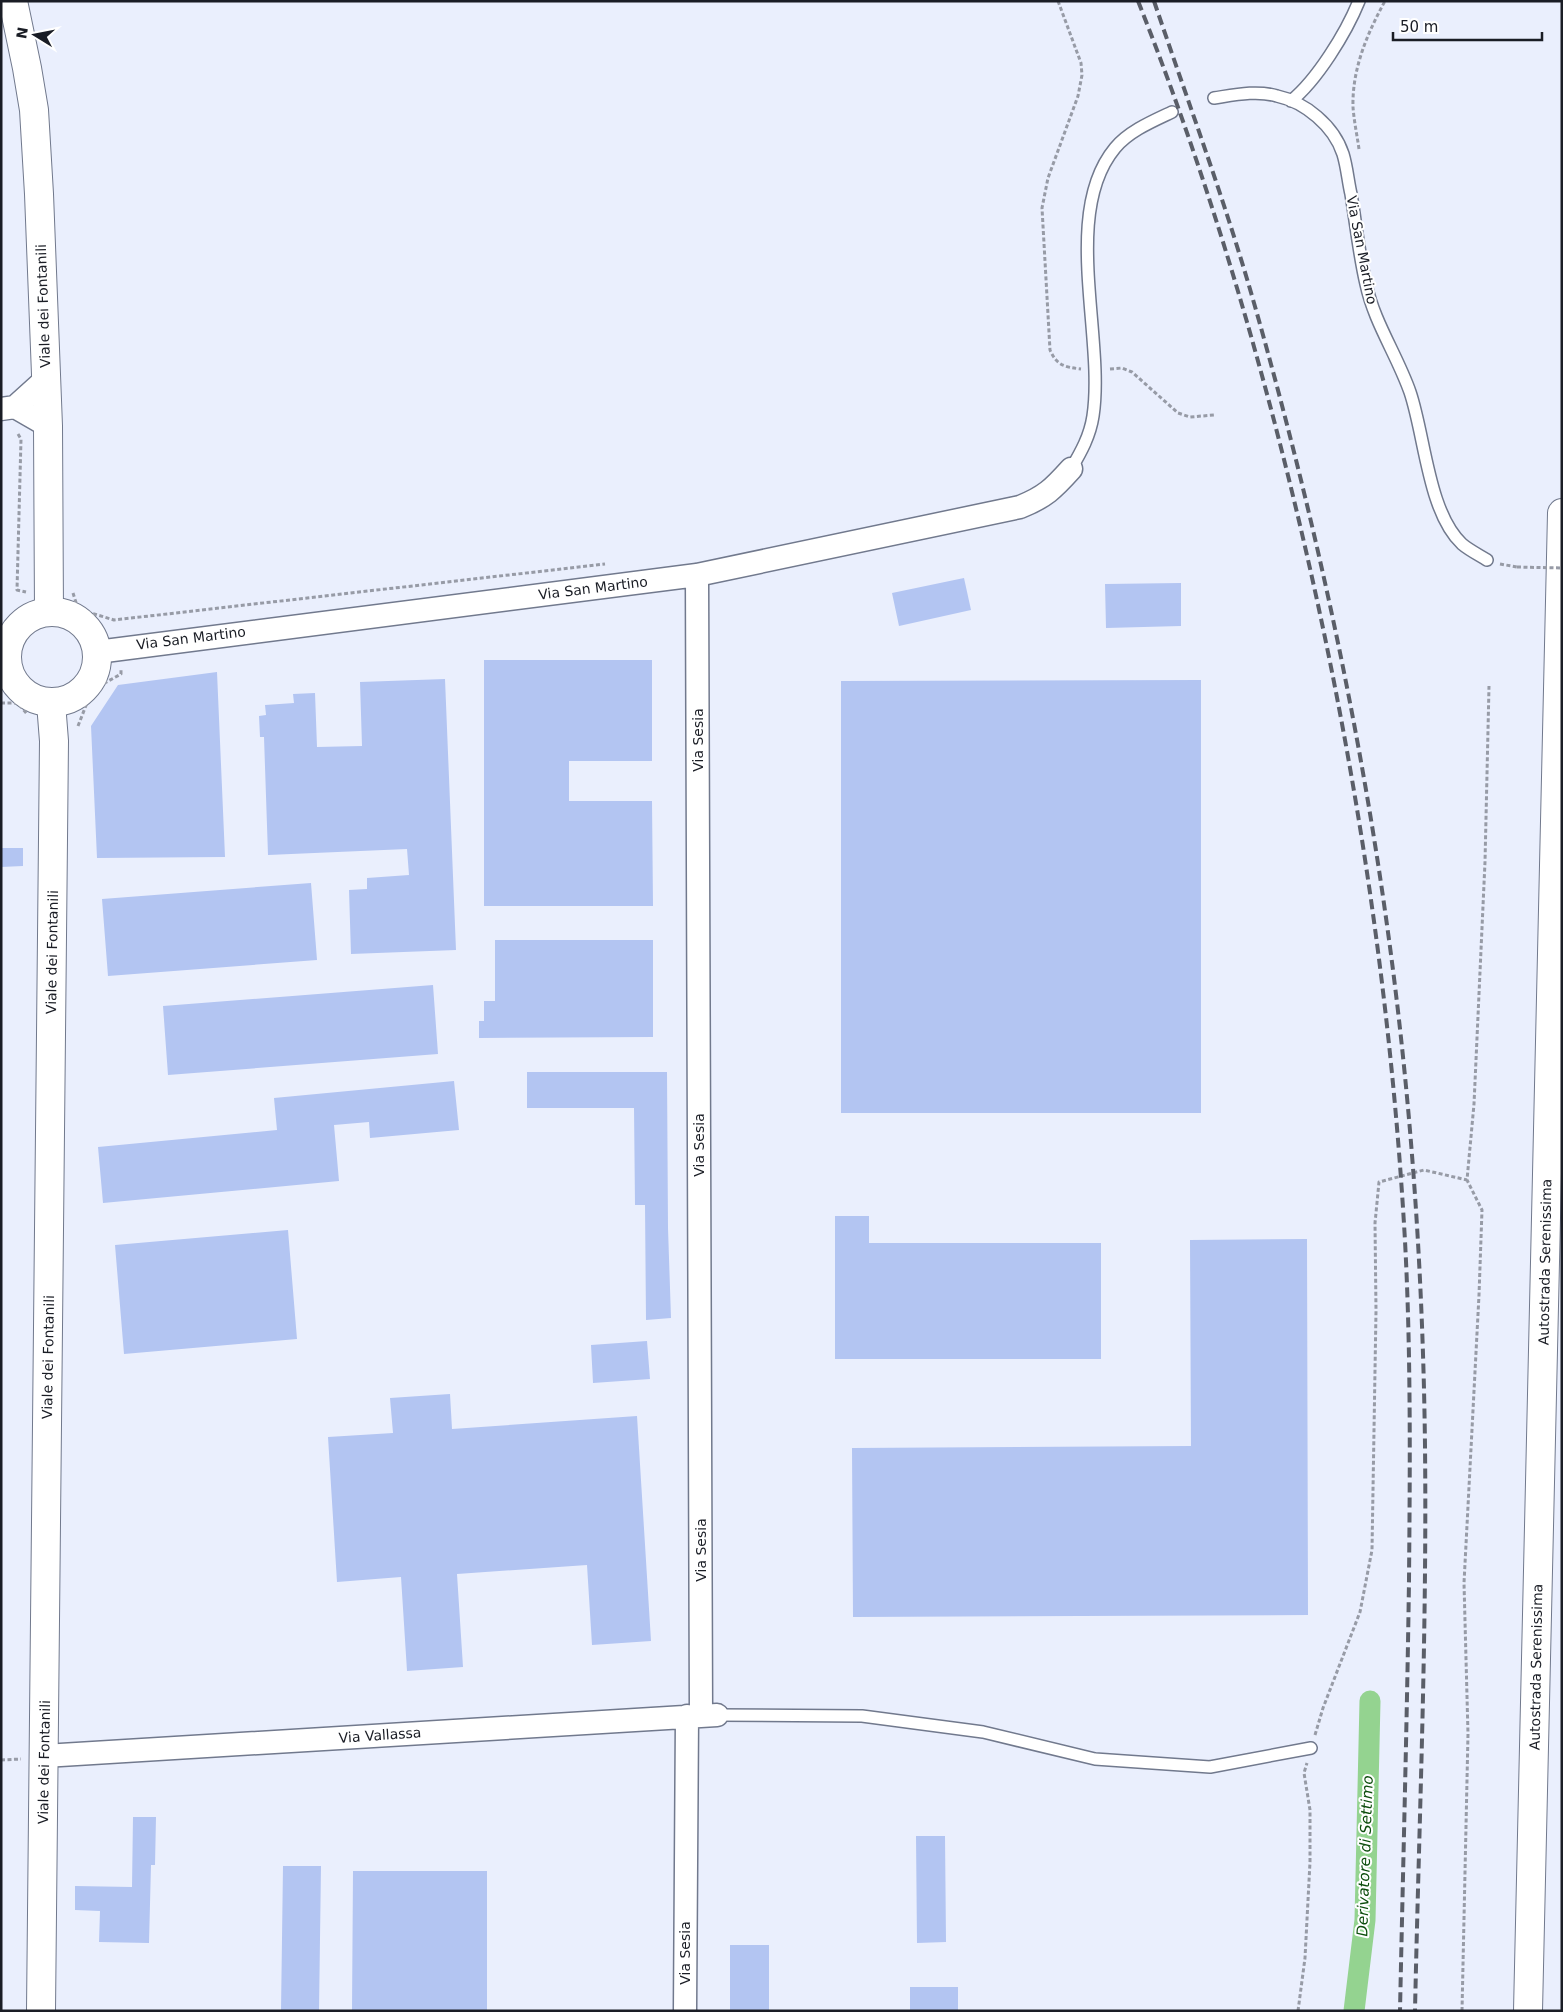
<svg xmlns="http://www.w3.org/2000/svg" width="1563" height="2012" font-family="'DejaVu Sans',sans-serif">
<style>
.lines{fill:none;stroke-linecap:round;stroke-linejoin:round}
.canal{stroke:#94d390;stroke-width:21}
.building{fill:#b3c5f2}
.lane-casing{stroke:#71798d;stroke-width:14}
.street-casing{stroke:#71798d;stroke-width:25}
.secondary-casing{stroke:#71798d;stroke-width:30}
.highway-casing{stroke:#71798d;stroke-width:30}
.path{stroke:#979ba6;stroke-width:3;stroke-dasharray:4 2.5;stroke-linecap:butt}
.lane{stroke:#fff;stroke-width:11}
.street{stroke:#fff;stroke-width:22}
.secondary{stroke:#fff;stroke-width:28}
.highway{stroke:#fff;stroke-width:28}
.rail{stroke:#5a5e68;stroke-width:4;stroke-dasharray:10 5;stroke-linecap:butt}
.path-bridge{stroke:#979ba6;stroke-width:3;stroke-dasharray:4 2.5;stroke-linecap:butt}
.labels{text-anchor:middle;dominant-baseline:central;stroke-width:4;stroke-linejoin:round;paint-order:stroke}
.street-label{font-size:14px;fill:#1a1d25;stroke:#fff}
.water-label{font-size:15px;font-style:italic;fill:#0c4d0c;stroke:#fff}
</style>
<rect width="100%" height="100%" fill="#eaeffd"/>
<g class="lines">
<path class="canal" d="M1354,2011L1365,1920L1370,1701"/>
</g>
<path class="building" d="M964,578L971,610L899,626L892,593Z
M1181,583V626L1106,628L1105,584Z
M484,660H652V761H569V801H652L653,906H484Z
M217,672L225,857L97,858L91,726L118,685Z
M445,679L456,950L351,954L349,890L367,889V878L409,875L407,849L268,855L264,737H260L259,716L266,715L265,705L294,703L293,694L315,693L317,747L362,746L360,682Z
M1201,680V1113H841V681Z
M1,848H23V866L1,867Z
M311,883L317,960L108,976L102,899Z
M495,940H653V1037L479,1038V1021H484V1001H495Z
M433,985L438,1054L168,1075L163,1006Z
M527,1072H667L668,1228L671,1318L646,1320L645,1205H635L634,1108H527Z
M454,1081L459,1130L370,1138L369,1122L334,1125L339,1181L103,1203L98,1147L277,1130L274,1098Z
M835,1216H869V1243H1101V1359H835Z
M288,1230L297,1339L124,1354L115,1245Z
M1307,1239L1308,1615L853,1617L852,1448L1191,1446L1190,1240Z
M647,1341L650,1379L593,1383L591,1345Z
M450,1394L452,1429L637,1416L651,1641L592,1645L587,1565L457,1574L463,1667L407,1671L401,1577L337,1582L328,1437L393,1433L390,1398Z
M133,1817H156L155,1865H151L149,1943L99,1942L100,1911L75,1910V1886L132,1887Z
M916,1836H945L946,1942L917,1943Z
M283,1866H321L319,2011H281Z
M353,1871H487V2011H352Z
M730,1945H769V2011H730Z
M910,1987H958V2011H910Z"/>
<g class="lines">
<defs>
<path id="lane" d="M1214,98C1234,95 1257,90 1277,96C1305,102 1334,126 1343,154C1347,167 1348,181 1351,194C1356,224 1359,254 1366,284C1374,322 1397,355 1410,392C1425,436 1428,512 1462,544C1469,550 1479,555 1487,560
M1291,101C1317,80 1346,33 1359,1
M1071,469C1081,452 1090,436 1093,416C1105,337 1061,213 1115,148C1129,131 1153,121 1172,112
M717,1715L862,1716L983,1732L1095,1759L1210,1767L1311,1748"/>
<path id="street" d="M15,407L46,379
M1,409L15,407L48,426
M697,575L701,1716
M97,652L697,575L1020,507C1045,497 1053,489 1071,469
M1,677L10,675
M44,1756L717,1715
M685,2011L687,1716"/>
<path id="secondary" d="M13,1L27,68L34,110L39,194L48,426L49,612
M7 657a45 45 0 1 1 90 0a45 45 0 1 1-90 0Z
M41,2011L54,741L51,703"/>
<path id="highway" d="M1528,2011L1562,513"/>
</defs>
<use href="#lane" class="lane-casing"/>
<use href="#street" class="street-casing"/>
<use href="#secondary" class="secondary-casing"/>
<use href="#highway" class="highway-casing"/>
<path class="path" d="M1058,1L1081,63L1082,75L1078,96L1048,178L1042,208L1050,350C1057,366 1065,367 1081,369
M1359,149C1357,135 1354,121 1353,107C1352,69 1367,34 1385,1
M1110,369L1122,368L1132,372L1178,413L1190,417L1214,415
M18,434L21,439L17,590L26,592
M1500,564L1517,567
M73,593L78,609L114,620L605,564
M1,647C5,634 12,624 23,615L24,609
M1,703H18L27,714
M78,726L92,690L121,674V670
M1315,1735L1323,1708L1360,1612L1372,1550L1376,1311L1375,1223L1379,1182L1424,1170L1467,1180
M1,1760L21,1759
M1298,2011L1305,1958L1310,1862V1810L1304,1773L1307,1763
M1462,2011L1468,1734L1464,1583L1479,1295L1482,1210L1467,1180L1474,1104L1485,862L1489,686"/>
<use href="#lane" class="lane"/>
<use href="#street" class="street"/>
<use href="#secondary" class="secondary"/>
<use href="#highway" class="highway"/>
<path class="rail" d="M1138,1C1209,180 1263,364 1306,551C1358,777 1392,1009 1405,1241C1411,1354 1410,1467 1409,1580C1407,1723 1403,1867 1400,2011
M1154,1C1188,102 1225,201 1254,303C1312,507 1358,715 1387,925C1411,1097 1423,1272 1425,1446C1427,1634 1419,1823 1415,2011"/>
<path class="path-bridge" d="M1517,567L1562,568"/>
</g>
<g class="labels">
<g class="street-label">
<text transform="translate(1362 250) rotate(79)">Via San Martino</text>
<text transform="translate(43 306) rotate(-92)">Viale dei Fontanili</text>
<text transform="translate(593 588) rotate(-7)">Via San Martino</text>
<text transform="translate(191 638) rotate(-7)">Via San Martino</text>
<text transform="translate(698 740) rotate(-90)">Via Sesia</text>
<text transform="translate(52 952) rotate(-89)">Viale dei Fontanili</text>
<text transform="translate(699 1145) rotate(-90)">Via Sesia</text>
<text transform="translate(1545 1262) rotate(-89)">Autostrada Serenissima</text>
<text transform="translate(48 1357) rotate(-89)">Viale dei Fontanili</text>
<text transform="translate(701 1550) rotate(-90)">Via Sesia</text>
<text transform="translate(1536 1667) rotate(-89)">Autostrada Serenissima</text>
<text transform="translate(380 1735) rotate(-4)">Via Vallassa</text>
<text transform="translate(44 1762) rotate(-89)">Viale dei Fontanili</text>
<text transform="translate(685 1953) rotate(-90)">Via Sesia</text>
</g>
<g class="water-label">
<text transform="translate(1365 1856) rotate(-88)">Derivatore di Settimo</text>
</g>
</g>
<rect width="1563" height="2012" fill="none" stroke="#1a1d25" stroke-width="5"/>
<g transform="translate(35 35) rotate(280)" stroke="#ffffff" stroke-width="4" paint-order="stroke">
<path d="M0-4L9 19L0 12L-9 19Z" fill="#1a1d25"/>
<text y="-8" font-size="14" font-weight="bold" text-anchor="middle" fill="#1a1d25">N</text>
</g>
<path d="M1393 32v8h149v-8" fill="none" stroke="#1a1d25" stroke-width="2.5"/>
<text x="1400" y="32" font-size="15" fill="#1a1d25" stroke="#ffffff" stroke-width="4" paint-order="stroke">50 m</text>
</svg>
